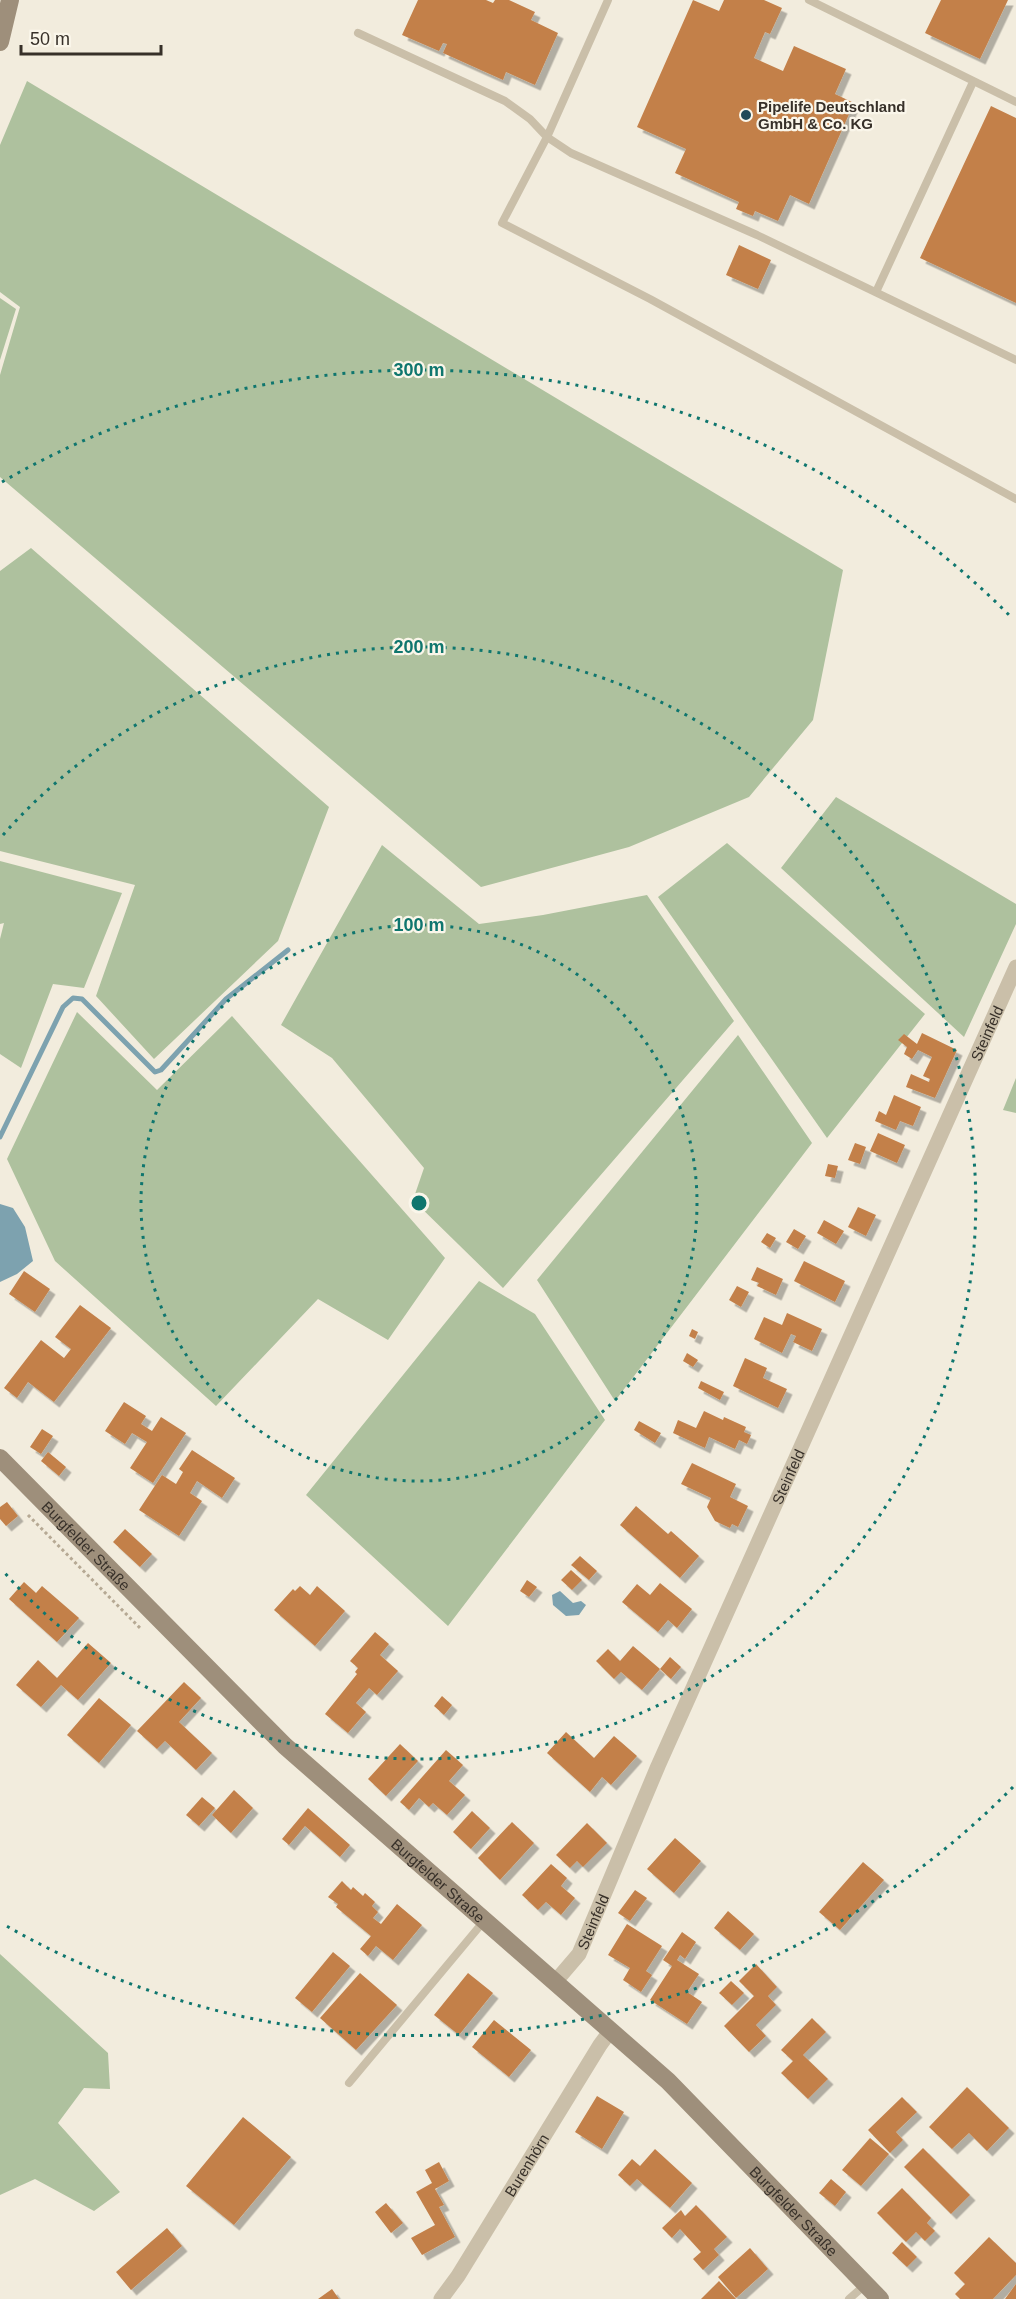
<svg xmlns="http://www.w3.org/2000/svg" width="1016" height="2299" font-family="Helvetica,sans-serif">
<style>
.green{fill:#aec19e}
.water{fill:#7da2af}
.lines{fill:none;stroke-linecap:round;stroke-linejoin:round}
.stream{stroke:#7da2af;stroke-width:5}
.building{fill:#c3804a;filter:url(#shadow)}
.path{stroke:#b6a994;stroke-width:3;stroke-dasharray:3 3;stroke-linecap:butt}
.lane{stroke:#cabfa9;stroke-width:8}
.street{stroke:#cabfa9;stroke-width:15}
.secondary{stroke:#9e8f7b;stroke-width:18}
.ring{fill:none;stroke:#0f766e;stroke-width:3;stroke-dasharray:3 6}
.poi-dot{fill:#1f4958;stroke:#faf6ea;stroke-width:2}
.labels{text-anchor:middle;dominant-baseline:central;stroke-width:4.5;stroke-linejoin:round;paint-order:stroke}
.poi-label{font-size:15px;font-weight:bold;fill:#373029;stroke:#faf6ea;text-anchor:start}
.street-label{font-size:15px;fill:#373029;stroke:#faf6ea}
.centre{fill:#0f766e;stroke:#faf6ea;stroke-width:3}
.ring-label{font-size:18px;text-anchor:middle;font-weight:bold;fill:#0f766e;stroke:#faf6ea;stroke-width:4.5;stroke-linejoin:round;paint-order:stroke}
</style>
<defs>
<filter id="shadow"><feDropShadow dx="5.5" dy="5.5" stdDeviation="0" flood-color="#0004"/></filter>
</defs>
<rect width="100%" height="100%" fill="#f2ecdd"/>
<path class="green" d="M27,81L843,570L813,720L749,797L629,847L481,887L0,477V375L20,307L0,292V145Z
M0,298L16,309L0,360Z
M31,548L329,807L278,941L154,1059L96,996L135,885L0,851V571Z
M836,797L1016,904V924L964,1037L781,868Z
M727,843L925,1014L827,1138L658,897Z
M382,845L479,924L543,915L647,895L734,1021L503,1288L413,1200L424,1168L332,1058L281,1025Z
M0,861L122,893L84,988L53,984L21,1068L0,1054V939L4,923L0,924Z
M77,1012L157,1090L232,1016L445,1258L388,1340L318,1299L216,1406L55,1261L7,1159Z
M738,1035L812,1143L615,1401L537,1280Z
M1016,1078V1113L1003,1110Z
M479,1281L535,1314L605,1420L448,1626L306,1495Z
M0,1954L108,2053L110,2089L84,2088L58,2123L120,2192L94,2211L35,2179L0,2195Z"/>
<path class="water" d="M0,1204L13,1208L25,1227L33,1261L17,1274L0,1282Z
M560,1591L573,1603L581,1601L586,1605L579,1615L566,1616L553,1605L552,1595Z"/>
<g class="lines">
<path class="stream" d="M0,1137L63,1007L73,998L82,999L155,1072L161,1070L226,999L288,950"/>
</g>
<path class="building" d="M418,0H486L493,3L495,0H509L535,12L531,20L558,33L535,85L506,72L503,80L443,53L447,44L443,43L439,51L402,35Z
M693,0L719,11L724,0H764L782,8L770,34L765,32L754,58L783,71L794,46L846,69L835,94L854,103L809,204L790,195L778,221L755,211L753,216L736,209L739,202L675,173L686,149L637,127Z
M941,0H1008L980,59L925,33Z
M991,106L1016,118V303L920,258Z
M739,245L771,260L758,289L726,275Z
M922,1033L957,1050L935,1098L906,1087L911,1074L929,1082L930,1079L923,1076L932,1057L918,1050L912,1059L904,1054L907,1047L898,1040L904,1034L917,1044Z
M894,1095L921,1107L913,1126L900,1121L896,1130L875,1121L879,1111L886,1115Z
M878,1133L905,1145L897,1163L870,1151Z
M855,1143L866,1147L860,1164L848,1160Z
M828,1164L838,1166L835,1178L825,1176Z
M858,1207L876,1215L866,1236L848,1227Z
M824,1220L844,1231L836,1244L817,1233Z
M794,1229L806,1236L798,1249L786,1242Z
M767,1233L776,1238L770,1248L761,1242Z
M804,1261L845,1281L835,1302L794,1281Z
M757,1267L783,1279L776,1295L757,1286L759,1283L751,1280Z
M24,1271L50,1289L35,1312L9,1294Z
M737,1286L749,1292L741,1307L729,1300Z
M80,1305L111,1328L54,1402L28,1382L17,1398L4,1388L41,1340L64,1358L71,1349L55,1337Z
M787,1313L822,1329L812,1351L793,1342L796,1336L791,1334L782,1353L754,1339L764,1317L782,1325Z
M692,1329L698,1332L695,1339L689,1336Z
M687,1353L698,1360L693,1367L683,1361Z
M745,1358L767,1368L763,1378L787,1389L778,1408L733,1386Z
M701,1381L724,1392L720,1400L698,1388Z
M124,1402L146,1416L141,1424L152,1431L161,1417L186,1433L153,1483L130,1468L147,1442L132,1433L125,1444L105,1431Z
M704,1411L723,1420L724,1417L746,1427L744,1432L751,1435L747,1444L739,1440L735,1449L709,1437L705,1448L673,1433L678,1420L696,1428Z
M639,1421L661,1433L655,1443L634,1430Z
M42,1429L53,1436L41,1454L30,1447Z
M192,1450L235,1478L222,1498L197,1481L190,1493L202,1501L179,1536L139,1510L162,1475L176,1484L183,1472L179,1469Z
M48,1452L66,1467L59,1476L41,1461Z
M692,1463L736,1484L730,1497L748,1506L738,1527L732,1524L730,1528L715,1521L707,1507L711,1498L681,1484Z
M7,1502L18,1516L6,1526L0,1519V1507Z
M636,1506L668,1534L671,1531L699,1556L680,1578L620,1525Z
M125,1529L152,1554L140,1567L113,1542Z
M580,1556L597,1571L589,1580L571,1565Z
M571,1570L582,1580L572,1590L561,1580Z
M527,1580L537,1587L529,1597L520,1591Z
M24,1582L36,1593L42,1586L79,1618L57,1642L9,1599Z
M660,1583L692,1609L677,1628L668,1620L658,1632L622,1602L637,1584L650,1595Z
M300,1586L310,1595L317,1586L345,1611L315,1646L274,1610L293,1589L295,1591Z
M375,1632L389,1644L380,1655L398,1671L377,1695L369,1688L356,1703L366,1712L348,1733L325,1714L357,1674L355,1672L358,1668L350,1661Z
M88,1643L111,1663L78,1700L61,1685L41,1707L16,1685L38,1660L57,1678Z
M633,1646L660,1669L642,1690L621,1672L614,1679L596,1661L608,1649L620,1661Z
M670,1657L681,1667L671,1679L660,1669Z
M184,1682L201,1698L179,1722L212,1753L196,1770L165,1741L157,1749L137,1731Z
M442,1696L452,1705L444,1715L434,1706Z
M99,1698L131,1725L99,1763L67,1735Z
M566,1732L594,1758L614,1736L637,1756L611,1785L602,1777L590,1792L547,1753Z
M400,1744L418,1761L386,1796L368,1779Z
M446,1750L463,1765L449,1781L465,1795L447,1815L433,1803L429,1807L419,1798L409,1810L400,1802Z
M234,1790L253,1808L231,1833L212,1815Z
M202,1797L215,1808L199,1826L186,1815Z
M308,1808L350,1845L340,1857L305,1826L289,1845L282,1839Z
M472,1811L490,1828L471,1849L453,1832Z
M512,1822L534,1843L500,1880L478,1858Z
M587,1823L607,1843L583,1867L577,1861L570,1868L556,1855Z
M675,1838L701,1861L674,1893L647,1869Z
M863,1862L884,1880L840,1930L819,1912Z
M551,1864L567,1878L561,1886L575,1898L561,1915L546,1902L538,1910L522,1895Z
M342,1881L351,1890L353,1887L363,1896L365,1893L375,1902L372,1906L378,1912L373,1918L381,1924L397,1904L422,1925L393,1960L376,1946L368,1956L360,1949L371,1936L336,1907L338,1904L328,1897Z
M635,1890L647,1898L630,1921L618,1913Z
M728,1911L754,1934L740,1950L714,1928Z
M627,1924L662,1946L646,1971L652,1975L641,1992L623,1980L630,1968L608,1955Z
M682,1932L696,1942L685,1959L680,1955L677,1960L699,1974L687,1992L702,2002L687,2024L650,2000L672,1966L663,1960Z
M333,1952L350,1966L312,2012L295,1998Z
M756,1964L777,1987L768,1996L776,2005L756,2025L766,2036L749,2052L724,2026L754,1996L739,1981Z
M360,1973L397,2005L356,2050L320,2018Z
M468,1973L493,1993L459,2035L434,2015Z
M731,1981L744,1993L732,2005L719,1993Z
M812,2018L826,2032L803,2055L828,2079L808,2099L781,2073L793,2061L781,2050Z
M494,2020L531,2050L509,2077L472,2047Z
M967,2087L1009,2128L987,2151L969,2133L952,2149L929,2127Z
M597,2096L624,2112L602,2149L575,2132Z
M902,2097L917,2112L896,2132L903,2140L890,2153L868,2130Z
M243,2117L291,2157L234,2225L186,2186Z
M870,2138L889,2154L861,2186L842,2170Z
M923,2148L970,2195L951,2214L904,2167Z
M655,2149L692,2183L670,2208L637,2179L630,2186L618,2175L632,2159L640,2166Z
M439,2162L449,2181L435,2189L444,2205L439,2207L455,2237L422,2255L411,2238L435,2225L416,2192L432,2183L425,2170Z
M831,2179L846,2192L835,2206L819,2193Z
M902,2188L931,2218L927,2223L935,2231L925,2241L916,2232L906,2242L877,2213Z
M386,2203L403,2223L391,2233L375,2212Z
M696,2205L727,2237L714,2249L719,2255L703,2270L693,2259L701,2252L680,2229L672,2238L662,2228L681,2210L685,2216Z
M167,2228L182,2246L131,2290L116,2272Z
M989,2237L1016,2263V2275L993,2299H960L955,2294L965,2284L954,2273Z
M902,2242L917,2257L907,2267L892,2253Z
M750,2248L768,2269L736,2298L718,2277Z
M719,2281L736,2299H701Z
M1016,2284V2299H1005Z
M332,2289L339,2299H318Z"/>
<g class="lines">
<path class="path" d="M28,1515L141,1629"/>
<path class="lane" d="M608,0L547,137L502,223L650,299L1016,499
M809,0L1016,102
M358,33L505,101L530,119L547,137L571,153L757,235L1016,360
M876,292L973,82
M349,2083L484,1921
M849,2299L865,2285"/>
<g class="street">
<path id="s1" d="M555,1982L579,1954L658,1766L1016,967"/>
<path id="s2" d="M441,2299L458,2276L600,2045L611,2030"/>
</g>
<g class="secondary">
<path d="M0,42L10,0"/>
<path id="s3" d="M0,1458L285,1746L668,2081L880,2299"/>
</g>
</g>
<g class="ring">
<circle cx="419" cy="1203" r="278"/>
<path d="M3 835A556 556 0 1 1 3 1571"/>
<path d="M1013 1787A833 833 0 0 1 3 1924M2 482A833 833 0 0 1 1013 619"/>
</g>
<circle class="poi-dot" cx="746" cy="115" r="6"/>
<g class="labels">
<g class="poi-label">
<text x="758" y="106">Pipelife Deutschland<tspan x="758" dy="17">GmbH &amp; Co. KG</tspan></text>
</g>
<g class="street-label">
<text stroke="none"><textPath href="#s1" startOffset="1044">Steinfeld</textPath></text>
<text stroke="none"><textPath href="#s1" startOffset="558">Steinfeld</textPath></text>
<text stroke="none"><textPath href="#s3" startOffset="123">Burgfelder Straße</textPath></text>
<text stroke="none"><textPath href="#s3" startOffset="609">Burgfelder Straße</textPath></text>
<text stroke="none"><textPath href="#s1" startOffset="72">Steinfeld</textPath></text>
<text stroke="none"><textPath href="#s2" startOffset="159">Burenhörn</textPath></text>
<text stroke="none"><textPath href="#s3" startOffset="1095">Burgfelder Straße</textPath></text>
</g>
</g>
<circle cx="419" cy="1203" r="9" class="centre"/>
<g class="ring-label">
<text x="419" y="376">300 m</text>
<text x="419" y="653">200 m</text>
<text x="419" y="931">100 m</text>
</g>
<path d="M21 45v9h140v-9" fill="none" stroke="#373029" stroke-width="3"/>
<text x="30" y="45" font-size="18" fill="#373029" stroke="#faf6ea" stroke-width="4.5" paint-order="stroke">50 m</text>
</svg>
